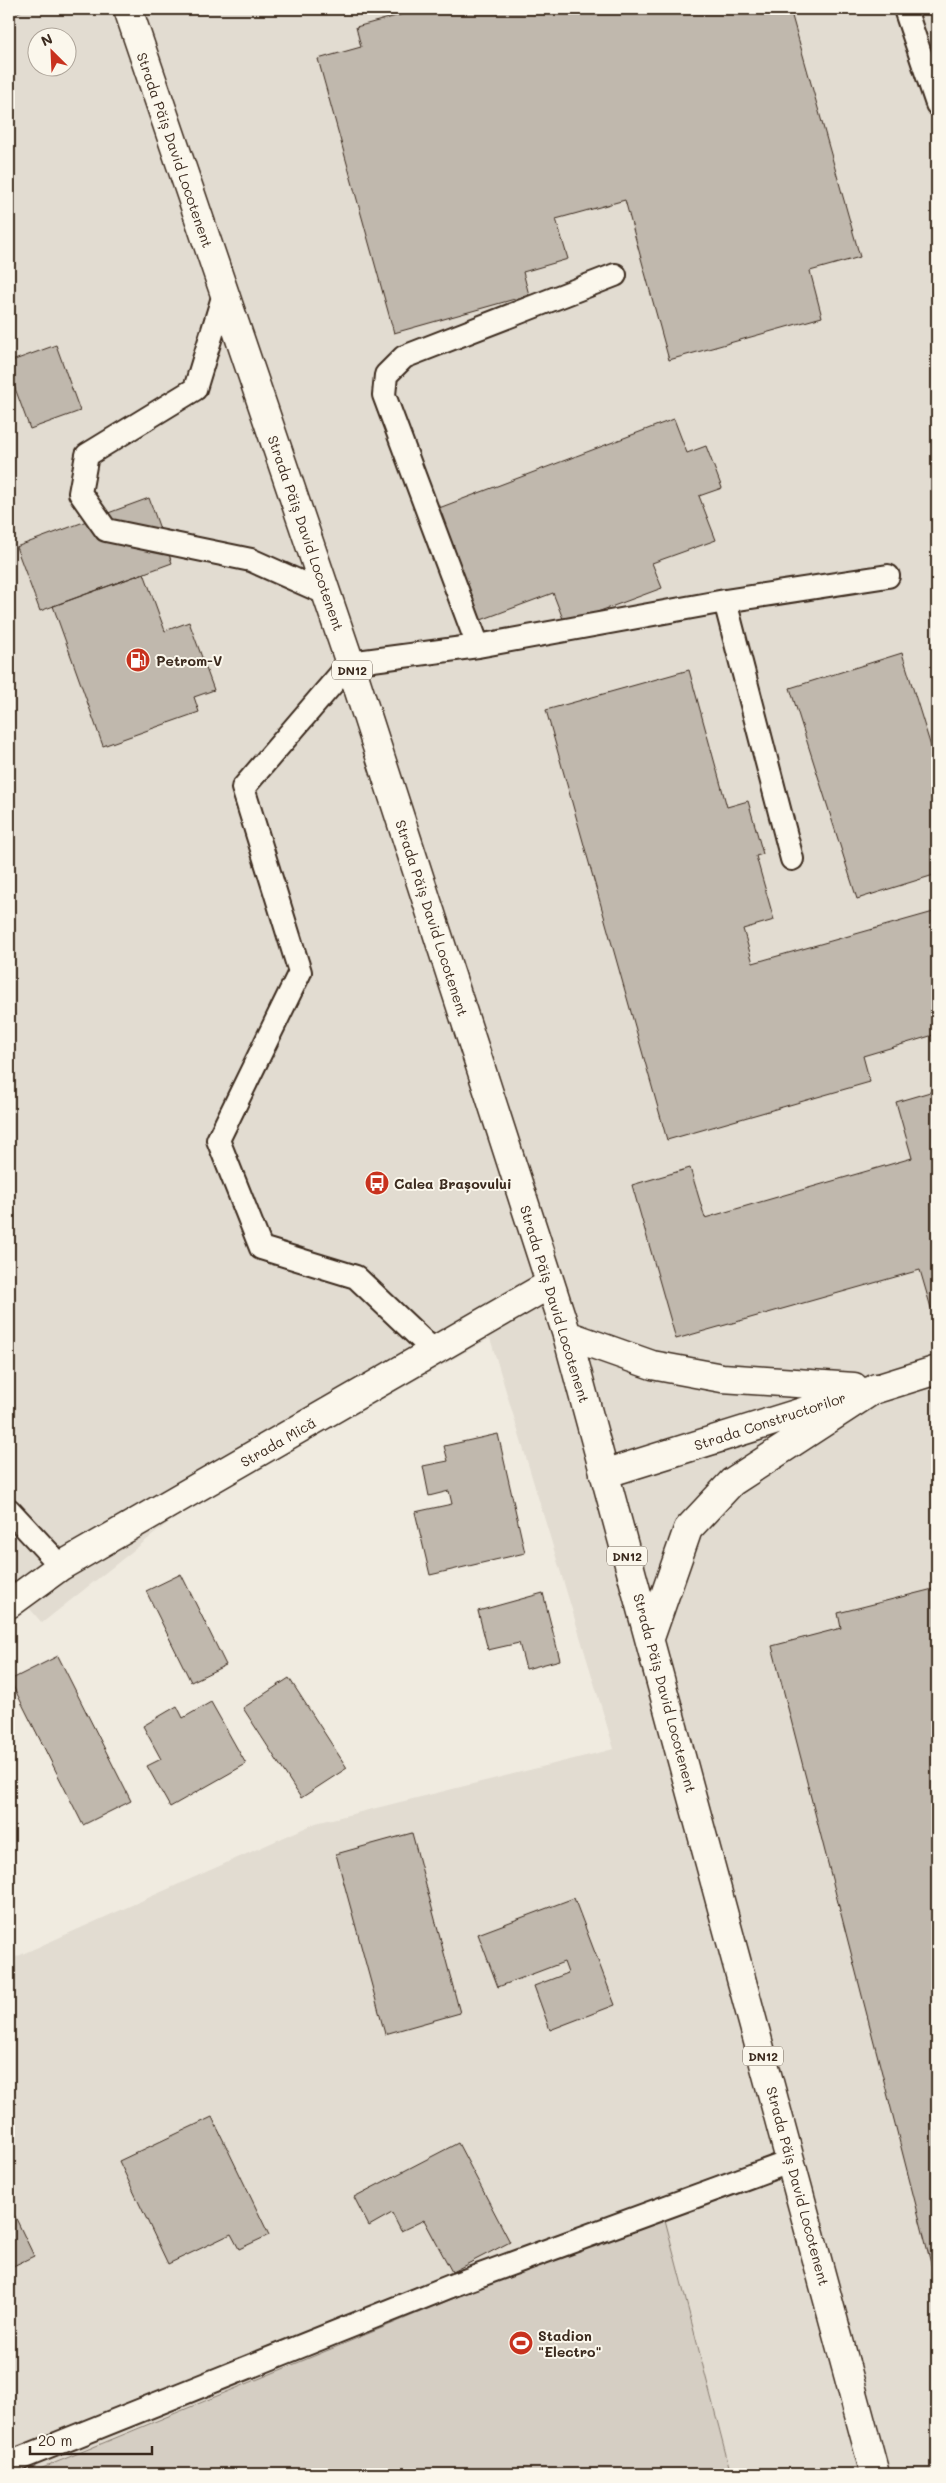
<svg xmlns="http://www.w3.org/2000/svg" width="946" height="2483" font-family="Mali,sans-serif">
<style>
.built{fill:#e2dcd1;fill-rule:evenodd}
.green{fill:#d5cec3;stroke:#887c70}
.building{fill:#c0b8ad;stroke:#3b2a1e}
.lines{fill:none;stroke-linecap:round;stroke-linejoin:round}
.lane-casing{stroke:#3b2a1e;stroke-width:26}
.street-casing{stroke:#3b2a1e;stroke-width:31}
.primary-casing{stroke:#3b2a1e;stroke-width:31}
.path{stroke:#3b2a1e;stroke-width:3;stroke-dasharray:5 4;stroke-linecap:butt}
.lane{stroke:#fbf7ec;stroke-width:22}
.street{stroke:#fbf7ec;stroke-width:28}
.primary{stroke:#fbf7ec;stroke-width:28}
.labels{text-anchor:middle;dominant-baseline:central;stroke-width:4;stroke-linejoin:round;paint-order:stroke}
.shield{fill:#fbf7ec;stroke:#75685c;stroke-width:1}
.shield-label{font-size:12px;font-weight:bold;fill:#3b2a1e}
.street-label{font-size:14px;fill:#3b2a1e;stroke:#fbf7ec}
.poi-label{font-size:14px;font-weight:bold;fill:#3b2a1e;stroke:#fbf7ec;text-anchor:start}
</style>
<rect width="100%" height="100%" fill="#f0ebe0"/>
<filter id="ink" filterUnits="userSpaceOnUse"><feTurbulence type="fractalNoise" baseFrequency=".02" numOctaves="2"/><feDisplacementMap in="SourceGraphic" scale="10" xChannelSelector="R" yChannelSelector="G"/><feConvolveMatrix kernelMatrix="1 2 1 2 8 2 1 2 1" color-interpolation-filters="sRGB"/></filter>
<g filter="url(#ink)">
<path class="built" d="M9,9H937V2474H731L663,2212L28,2474H9V1960L316,1823L614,1749L490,1338L178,1515L42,1623L9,1584ZM38,38H68V68H38Z"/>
<path class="green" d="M663,2212L731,2474H28Z"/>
<path class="building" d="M422,9H790L860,257L810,271L822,317L669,360L625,200L556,219L568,259L523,272L529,295L394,333L318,59L361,47L356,27Z
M56,345L80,411L30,429L9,372V362Z
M674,419L687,453L706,446L722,488L699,496L716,540L652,563L662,588L565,624L553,593L481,620L439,508Z
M149,498L172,563L40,611L16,547Z
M144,573L165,631L189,622L214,690L194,697L199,712L103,746L53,606Z
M902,653L937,766V874L857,899L790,688Z
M689,670L727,807L748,801L763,854L756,856L774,920L743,929L753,963L937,911V1034L863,1056L870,1082L667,1140L546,710Z
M937,1090V1306L931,1308L920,1270L676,1339L632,1185L690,1168L705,1218L912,1158L896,1102Z
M498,1434L525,1553L430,1575L415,1512L452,1504L449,1491L429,1496L423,1466L448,1461L444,1446Z
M181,1574L226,1665L191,1682L146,1591Z
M937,1588V2287L772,1646L841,1628L838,1613Z
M543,1593L560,1660L526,1669L519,1643L488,1650L478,1611Z
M58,1656L131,1801L83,1825L10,1680Z
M289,1678L347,1768L301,1798L243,1708Z
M211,1702L246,1764L170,1807L147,1766L161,1759L143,1726L177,1706L183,1718Z
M412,1833L460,2013L385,2034L336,1854Z
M574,1898L615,2005L550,2030L534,1986L568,1973L564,1962L498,1987L478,1934Z
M212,2117L269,2235L239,2249L231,2234L168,2264L119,2161Z
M458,2143L510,2242L452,2272L424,2220L401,2231L392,2213L369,2226L354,2197Z
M9,2204L34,2256L9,2268Z"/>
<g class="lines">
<defs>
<path id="lane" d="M905,9L937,104
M224,294L195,389L87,455L80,493L106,530L251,560L327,594
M725,601L792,859
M478,646L384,395L386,375L404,357L615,275
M435,1352L356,1277L261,1248L218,1140L300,972L243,788L350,663L478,646L725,601L888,576
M9,1510L61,1566
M9,2463L456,2284L792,2161"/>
<path id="street" d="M9,1604L61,1566L550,1284"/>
<path id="primary" d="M128,9L350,663L567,1335L875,2474
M567,1335L652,1365L722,1378L854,1387
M604,1474L937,1370
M650,1638L688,1529L732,1482L876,1388"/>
</defs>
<use href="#lane" class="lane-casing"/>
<use href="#street" class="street-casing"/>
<use href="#primary" class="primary-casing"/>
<path class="path" d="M9,14L23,9"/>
<use href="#lane" class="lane"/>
<use href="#street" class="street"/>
<use href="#primary" class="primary"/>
</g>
</g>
<defs>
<symbol id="fuel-disc" viewBox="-11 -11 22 22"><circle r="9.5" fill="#c8321e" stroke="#fbf7ec"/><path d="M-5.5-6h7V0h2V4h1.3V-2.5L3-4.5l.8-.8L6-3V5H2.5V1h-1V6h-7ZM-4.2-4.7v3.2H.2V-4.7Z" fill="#fff"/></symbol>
<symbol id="bus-disc" viewBox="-11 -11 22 22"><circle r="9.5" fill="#c8321e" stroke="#fbf7ec"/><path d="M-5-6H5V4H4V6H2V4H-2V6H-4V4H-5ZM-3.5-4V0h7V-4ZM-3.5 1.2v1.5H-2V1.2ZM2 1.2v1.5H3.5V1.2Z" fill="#fff"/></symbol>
<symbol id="stadium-disc" viewBox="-11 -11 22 22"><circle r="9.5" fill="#c8321e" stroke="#fbf7ec"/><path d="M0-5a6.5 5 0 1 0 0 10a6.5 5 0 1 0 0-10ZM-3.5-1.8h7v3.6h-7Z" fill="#fff"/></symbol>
</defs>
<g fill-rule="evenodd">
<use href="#fuel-disc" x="124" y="646" width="28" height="28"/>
<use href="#bus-disc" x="363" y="1169" width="28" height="28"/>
<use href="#stadium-disc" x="507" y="2329" width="28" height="28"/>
</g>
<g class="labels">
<g class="shield">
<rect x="332" y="660.5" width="40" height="19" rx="4"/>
<rect x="607" y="1546.5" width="40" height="19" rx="4"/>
<rect x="743" y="2046.5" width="40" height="19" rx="4"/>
</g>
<g class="shield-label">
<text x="352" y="670">DN12</text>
<text x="627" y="1556">DN12</text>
<text x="763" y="2056">DN12</text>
</g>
<g class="street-label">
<text transform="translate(175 150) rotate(71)">Strada Păiș David Locotenent</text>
<text transform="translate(306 533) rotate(71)">Strada Păiș David Locotenent</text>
<text transform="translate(432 918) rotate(72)">Strada Păiș David Locotenent</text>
<text transform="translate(555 1304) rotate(73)">Strada Păiș David Locotenent</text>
<text transform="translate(770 1421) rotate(-18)">Strada Constructorilor</text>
<text transform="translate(278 1442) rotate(-30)">Strada Mică</text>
<text transform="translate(665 1693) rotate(75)">Strada Păiș David Locotenent</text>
<text transform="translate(798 2186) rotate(75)">Strada Păiș David Locotenent</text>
</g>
<g class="poi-label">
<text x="156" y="660">Petrom-V</text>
<text x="394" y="1183">Calea Brașovului</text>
<text x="538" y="2335">Stadion<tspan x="538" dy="16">"Electro"</tspan></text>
</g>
</g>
<rect width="946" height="2483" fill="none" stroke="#fbf7ec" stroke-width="30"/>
<rect x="15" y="15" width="916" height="2453" fill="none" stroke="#3b2a1e" stroke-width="2" filter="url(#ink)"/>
<g transform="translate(52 52) rotate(336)"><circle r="24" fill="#fbf7ec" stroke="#aea59a"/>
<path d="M0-4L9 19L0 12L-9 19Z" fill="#c8321e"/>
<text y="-8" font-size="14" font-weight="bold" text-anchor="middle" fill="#3b2a1e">N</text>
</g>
<path d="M30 2446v8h122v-8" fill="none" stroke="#3b2a1e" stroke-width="2.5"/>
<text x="38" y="2446" font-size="15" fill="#3b2a1e" stroke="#fbf7ec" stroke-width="4" paint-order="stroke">20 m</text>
</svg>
